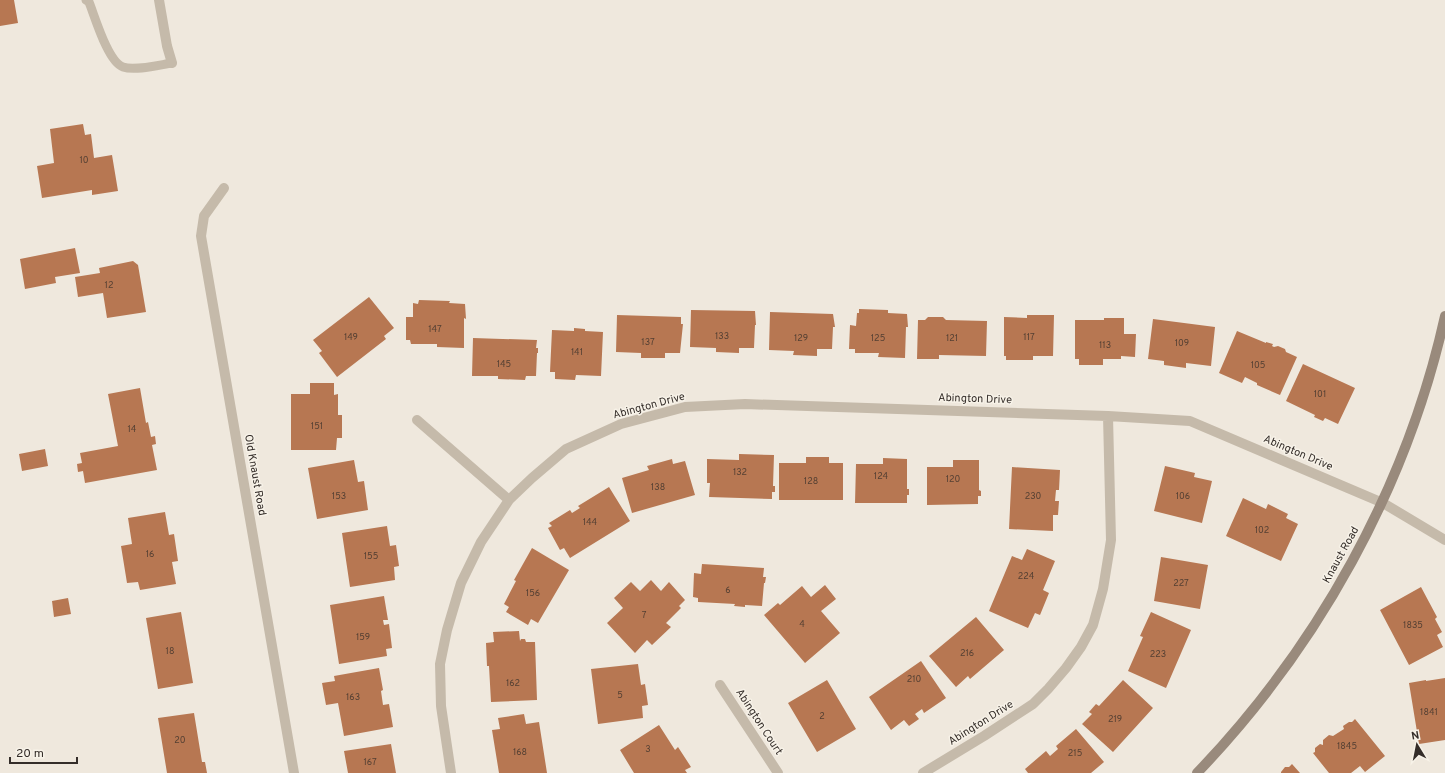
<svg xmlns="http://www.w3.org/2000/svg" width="1445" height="773" font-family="Overpass,sans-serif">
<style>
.building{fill:#b77752}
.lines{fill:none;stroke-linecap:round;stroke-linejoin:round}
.service{stroke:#c5baaa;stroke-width:9}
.minor{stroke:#c5baaa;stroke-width:10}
.secondary{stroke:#998a7c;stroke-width:10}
.labels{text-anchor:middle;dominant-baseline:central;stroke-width:3;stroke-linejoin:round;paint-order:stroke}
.number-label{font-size:9px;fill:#554033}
.street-label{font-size:11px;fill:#342d29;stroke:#f7f2e8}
</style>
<rect width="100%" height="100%" fill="#efe8dd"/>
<path class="building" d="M0,0H14L18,23L0,26Z
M83,124L85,135L91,134L94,158L112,155L118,191L92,195V190L42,198L37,166L54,163L50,129Z
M75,248L80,273L55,277L56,283L25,289L20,259Z
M133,261L138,265L146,312L107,318L103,293L78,297L75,277L100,273L99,268Z
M369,297L394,328L384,336L386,339L337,377L319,353L322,351L313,340Z
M419,300L450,301L449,303L465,304L466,319L464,318V348L437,347V344H411L410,340H406V317H413V303L418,304Z
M859,309L888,310V313L907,314L908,327H906L905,358L878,357L879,353H855V349H849L850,325L856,326L857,313H859Z
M691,310L755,311L756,325H755L754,348H739V353L716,352V348L690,347Z
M770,312L833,314L835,327H833L832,349H817V356L793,355L794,351L769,350Z
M617,315L681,317V324H683L680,353H665V358H641V353L616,352Z
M1027,315H1054L1053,356H1033V360H1006V356H1004V317L1027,318Z
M928,317H943L946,320L987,321L986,356L939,355V359H917L918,320H925Z
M1104,318H1124V334H1136L1135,357L1121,356V359H1103V365H1079V359H1075V320H1104Z
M1153,319L1215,327L1211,366L1186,363V368L1164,365V361L1148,359Z
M574,328L585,329V331L603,332L601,376L576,375L575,380L555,379V372H550L552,330L574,331Z
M1237,331L1266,343V342L1273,344L1272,346L1274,347L1278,346L1285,349L1286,352L1297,357L1280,395L1257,385V383L1245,377L1242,383L1219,373Z
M473,338L537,340L536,348H538V353H537L536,376H526L525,380L498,379V376H472Z
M1303,364L1355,388L1338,424L1325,418L1323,421L1314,417L1315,415L1286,401Z
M310,383H334V395L338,394V415H342V438H337L336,450H291V394H310Z
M140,388L146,423L148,422L151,437L155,436L156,444L152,445L157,470L85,483L83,471L78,472L77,464L82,463L80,453L118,446L108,394Z
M45,449L48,466L22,471L19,454Z
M739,454L774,455L773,486H775V492H772V499L709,497L710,483H707V459L739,460Z
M806,457H829V463H843V500H779V463H806Z
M883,458L907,459V489H909V495H907V503H855L856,464H883Z
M672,459L673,464L685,461L695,495L632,513L622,478L649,470L647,466Z
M354,460L358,482L364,481L368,510L317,519L308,468Z
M953,460H979V490L981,491V496H978V504L927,505V467H953Z
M1165,466L1195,473L1194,477L1212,481L1202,523L1154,511Z
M1012,467L1060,470L1059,490H1056L1055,501H1059L1058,515H1053V531L1009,529Z
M609,487L630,521L570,558L564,548L560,550L548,528L552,526L549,523L570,510L572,513L580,508L578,506Z
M1243,498L1266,509L1268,504L1288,514L1286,518L1298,524L1281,561L1226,536Z
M165,512L169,535L174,534L178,561L172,562L176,584L140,590L138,582L127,583L121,546L132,544L128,518Z
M387,526L390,546L396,545L399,566L394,567L395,580L350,587L342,533Z
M532,548L569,570L538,623L531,619L528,625L506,612L509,607L504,604L516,581L514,580Z
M1027,549L1055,561L1043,590L1049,593L1040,615L1035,613L1028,628L989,611L1012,556L1022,560Z
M1161,557L1208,565L1200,609L1154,601Z
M702,564L764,568L763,577H766L765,583H764L762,606L745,605V607L734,606L735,604L698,602V598L693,597L694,573L701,574Z
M651,580L661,591L669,582L685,600L679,606L681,608L666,623L671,627L652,645L647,640L635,653L607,623L623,608L614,598L631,582L640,591Z
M825,585L836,599L821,611L840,633L805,663L764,615L778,603L780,605L802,586L811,597Z
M1421,587L1437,617L1435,619L1442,632L1437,635L1443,647L1409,665L1380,610Z
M384,596L388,620H383L384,625L389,624L392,648L386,649L387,656L339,664L330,605Z
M68,598L71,614L54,617L52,601Z
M181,612L193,683L158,689L146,618Z
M1151,612L1191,630L1166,688L1128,671L1143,637L1140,636Z
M976,617L1004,650L970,679L968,676L956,687L929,656Z
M519,631L520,641L521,639H525L526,642H535L537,700L491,702L489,666H487L486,643L494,642L493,632Z
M921,661L946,698L924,713L922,709L915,714L919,719L909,726L904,720L891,730L869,697Z
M638,664L641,685L645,684L648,705L642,706L643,718L598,724L591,669Z
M379,668L383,690L381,691L383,705L389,704L393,727L344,736L338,703L326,705L322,683L335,681L334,676Z
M1445,678V740L1419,744L1409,683L1426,680V681Z
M827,680L856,729L817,752L788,703Z
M1123,680L1153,708L1113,752L1082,724L1092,714L1089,712L1096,704L1099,706Z
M194,713L202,762H205L207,773H167L158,718Z
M524,714L526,724L539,722L547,773H499L492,730L500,729L498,718Z
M1355,719L1385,756L1365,772L1360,766L1351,773H1329L1313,753L1315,752V748L1320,744L1323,745V740L1329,735L1333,736L1344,729L1343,726L1349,722H1352Z
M659,725L675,750L678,747L691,767L685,770L687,773H634L620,750Z
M1076,729L1104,762L1091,773H1028L1025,769L1046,751L1050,756L1058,749L1056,746Z
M391,744L396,773H348L344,751Z
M1292,764L1300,773H1281V772L1285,767H1289Z"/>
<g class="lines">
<path class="service" d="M86,0L89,2C95,17 108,62 123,67C135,71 159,65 172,63"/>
<path class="minor" d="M159,0L167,46L172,63
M224,188L204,216L201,236L294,773
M417,420L509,500
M720,685L778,773
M451,773L441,706L440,664L447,630L461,583L481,542L509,500L532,478L566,449L621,424L685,407L745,404L1108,416L1190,421L1383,503L1445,540
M923,773L984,736L1033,704L1048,689L1066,668L1081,647L1093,625L1103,589L1111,540L1108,416"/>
<path class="secondary" d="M1197,773C1318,647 1407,487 1445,316"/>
</g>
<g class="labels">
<g class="number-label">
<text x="84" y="160">10</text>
<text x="109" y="285">12</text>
<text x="435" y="329">147</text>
<text x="722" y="336">133</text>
<text x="351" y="337">149</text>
<text x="1029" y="337">117</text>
<text x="801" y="338">129</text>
<text x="878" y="338">125</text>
<text x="952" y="338">121</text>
<text x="648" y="342">137</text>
<text x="1182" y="343">109</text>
<text x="1105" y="345">113</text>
<text x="577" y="352">141</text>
<text x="504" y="364">145</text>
<text x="1258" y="365">105</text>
<text x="1320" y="394">101</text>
<text x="317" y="426">151</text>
<text x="132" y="429">14</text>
<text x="740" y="472">132</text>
<text x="881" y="476">124</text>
<text x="953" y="479">120</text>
<text x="811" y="481">128</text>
<text x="658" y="487">138</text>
<text x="339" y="496">153</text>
<text x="1033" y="496">230</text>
<text x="1183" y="496">106</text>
<text x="590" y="522">144</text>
<text x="1262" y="530">102</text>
<text x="150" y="554">16</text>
<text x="371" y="556">155</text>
<text x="1026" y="576">224</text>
<text x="1181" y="583">227</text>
<text x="728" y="590">6</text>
<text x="533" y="593">156</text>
<text x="644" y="615">7</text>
<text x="802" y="624">4</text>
<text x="1413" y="625">1835</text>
<text x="363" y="637">159</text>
<text x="170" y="651">18</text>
<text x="967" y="653">216</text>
<text x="1158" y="654">223</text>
<text x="914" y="679">210</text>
<text x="513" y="683">162</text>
<text x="620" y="695">5</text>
<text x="353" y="697">163</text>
<text x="1429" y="712">1841</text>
<text x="822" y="716">2</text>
<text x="1115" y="719">219</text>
<text x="180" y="740">20</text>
<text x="1347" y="746">1845</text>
<text x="648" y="749">3</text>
<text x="520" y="752">168</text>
<text x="1075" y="753">215</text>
<text x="370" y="762">167</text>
</g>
<g class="street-label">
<text transform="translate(975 399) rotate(2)">Abington Drive</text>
<text transform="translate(649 406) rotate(-15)">Abington Drive</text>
<text transform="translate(1298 453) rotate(23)">Abington Drive</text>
<text transform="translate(255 475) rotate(80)">Old Knaust Road</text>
<text transform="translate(1341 555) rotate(-61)">Knaust Road</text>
<text transform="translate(759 722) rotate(57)">Abington Court</text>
<text transform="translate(981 723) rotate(-32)">Abington Drive</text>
</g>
</g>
<g transform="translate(1417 745) rotate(350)" stroke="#f7f2e8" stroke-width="3" paint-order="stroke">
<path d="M0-3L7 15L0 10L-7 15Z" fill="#342d29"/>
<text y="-6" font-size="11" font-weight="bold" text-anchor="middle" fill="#342d29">N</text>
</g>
<path d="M10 757v6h67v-6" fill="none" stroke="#342d29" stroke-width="2"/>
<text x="16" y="757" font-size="12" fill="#342d29" stroke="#f7f2e8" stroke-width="3" paint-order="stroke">20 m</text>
</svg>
